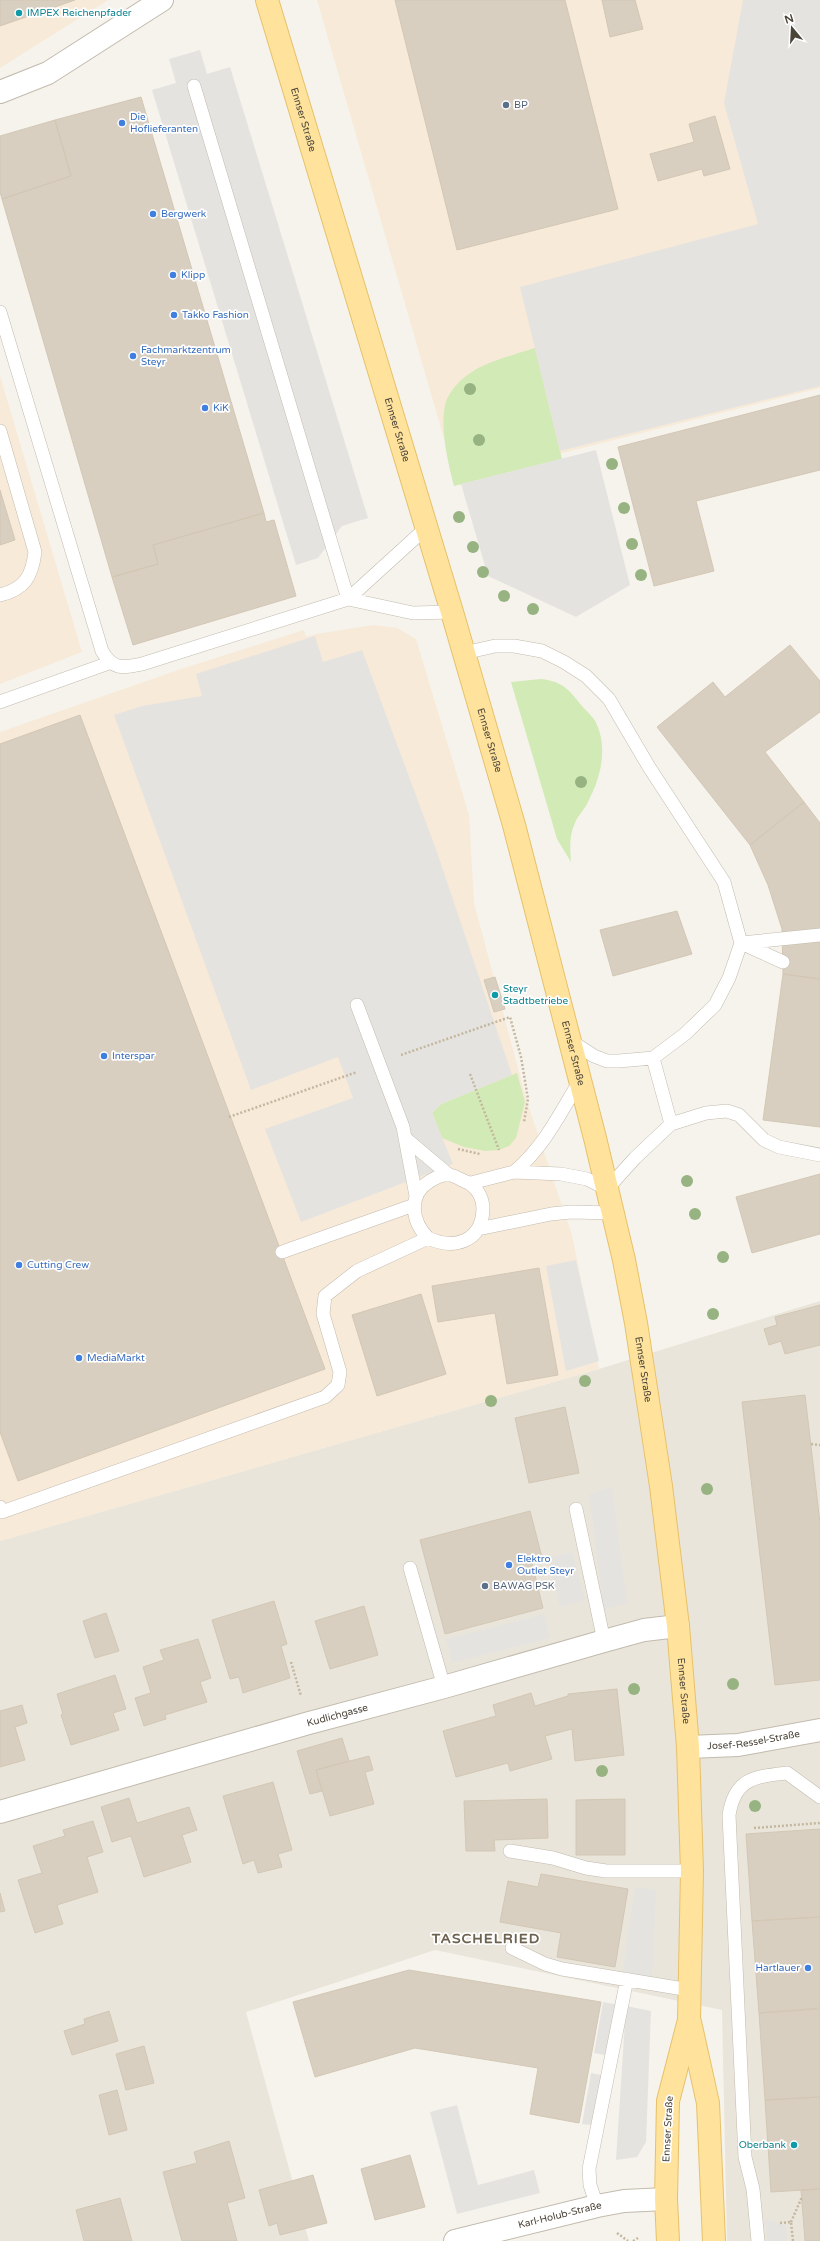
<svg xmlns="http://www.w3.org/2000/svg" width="820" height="2241" font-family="'Varela Round',sans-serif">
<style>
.residential{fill:#eae5da}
.commercial{fill:#f7ead8}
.green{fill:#d2eab5}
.parking{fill:#e5e3e0}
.building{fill:#d8cfc1;stroke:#d3c7b4}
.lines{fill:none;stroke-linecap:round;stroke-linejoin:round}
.lane-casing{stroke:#c2bbae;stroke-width:14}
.street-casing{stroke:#c2bbae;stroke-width:24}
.primary-casing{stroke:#e6c16a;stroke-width:24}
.path{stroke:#c4b79f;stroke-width:2.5;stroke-dasharray:2 2;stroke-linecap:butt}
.lane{stroke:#fff;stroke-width:13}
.street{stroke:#fff;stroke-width:22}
.primary{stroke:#ffe39c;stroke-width:22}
.tree{fill:#97b381}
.culture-dot{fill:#0f9aa8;stroke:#fff;stroke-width:1.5}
.service-dot{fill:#5c6f8a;stroke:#fff;stroke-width:1.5}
.shop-dot{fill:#3f7fe0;stroke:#fff;stroke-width:1.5}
.labels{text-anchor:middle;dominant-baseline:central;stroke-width:3.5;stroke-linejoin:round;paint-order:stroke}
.culture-label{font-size:10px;fill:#0d838f;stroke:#fff;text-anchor:start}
.service-label{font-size:10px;fill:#4e5e75;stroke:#fff;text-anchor:start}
.shop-label{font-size:10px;fill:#366cbe;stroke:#fff;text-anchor:start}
.street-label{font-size:10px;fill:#4b4439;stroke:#fff}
.district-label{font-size:14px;font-weight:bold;letter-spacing:1px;fill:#6e6250;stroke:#fff}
</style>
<rect width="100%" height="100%" fill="#f6f3ec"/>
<path class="residential" d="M820,1301V2241H727L722,2010L435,1950L246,2012L309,2241H0V1541L599,1369Z"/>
<path class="commercial" d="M0,0H108L0,68Z
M317,0H820V388L456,480Z
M0,376L82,652L0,684Z
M373,625L397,628L416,639L469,815L474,903L527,1102L572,1235L599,1369L0,1541V732L181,669L304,630L306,637L316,634Z"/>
<path class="green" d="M535,348L562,459L454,486C448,463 438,421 447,399C452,388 462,378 472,372C484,363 519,353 535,348Z
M541,679C564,682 568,689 582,706C587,712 595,718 597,725C608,750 600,779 588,802C585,809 578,815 575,823C569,835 570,848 571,862L557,839L511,682Z
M517,1073L525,1102L516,1138L509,1146L499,1150L485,1151L464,1147L442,1138L432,1113L441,1104Z"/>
<path class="parking" d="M743,0H820V386L560,451L520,287L758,224L724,103Z
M200,50L207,74L230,67L368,518L342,526L318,558L296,565L152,90L176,83L169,59Z
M596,450L630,585L576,617L488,576L461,484Z
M315,636L323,662L362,650L437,852L512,1075L441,1104L432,1113L453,1164L301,1222L265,1129L353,1098L338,1057L251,1090L114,715L142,706L202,696L196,674Z
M576,1260L599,1361L566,1371L546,1266Z
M612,1487L627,1603L604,1610L589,1494Z
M572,1552L585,1600L560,1607L547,1558Z
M544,1614L550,1638L452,1663L446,1639Z
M635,1887L656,1890L652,1980L622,1976Z
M603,2002L620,2005L611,2056L594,2053Z
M626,2006L651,2011L646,2142L637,2157L616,2160Z
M591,2073L607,2076L599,2126L582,2124Z
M457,2105L478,2185L534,2170L540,2193L457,2214L430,2112Z
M765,2219L786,2225L787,2241H767Z"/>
<path class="building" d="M0,0H75L0,26Z
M395,0H565L618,209L457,250Z
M602,0H635L643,29L610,37Z
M141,97L264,513L153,545L158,564L112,577L2,199L71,176L55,120Z
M715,116L730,169L704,176L702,169L658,181L650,154L694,142L689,124Z
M55,120L71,176L2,199L0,192V136Z
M820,395V470L696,501L714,571L654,586L618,447Z
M0,490L15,540L0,545Z
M264,513L266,522L274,520L296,596L133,645L112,577L158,564L153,545Z
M790,645L820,681V712L765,752L804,802L750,845L657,727L713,682L725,697Z
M80,715L325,1369L18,1481L0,1432V744Z
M804,802L820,823V979L783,974L782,929L768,885L750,845Z
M677,911L692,954L613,976L600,930Z
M783,974L820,979V1127L763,1120Z
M495,977L505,1009L494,1012L484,980Z
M820,1174V1234L752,1253L736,1197Z
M539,1268L558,1375L507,1384L495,1313L438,1322L432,1286Z
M421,1294L446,1374L377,1396L352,1315Z
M820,1305V1345L785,1354L781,1341L769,1345L764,1329L777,1325L775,1317Z
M805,1395L820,1523V1680L775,1685L742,1402Z
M565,1407L579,1473L529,1483L515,1418Z
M530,1511L543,1561L532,1563L543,1608L445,1634L420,1540Z
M274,1601L287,1644L281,1646L290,1678L243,1693L239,1677L230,1679L212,1620Z
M364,1606L378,1655L330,1669L315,1621Z
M106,1613L119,1651L95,1658L83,1621Z
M198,1639L211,1678L200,1682L207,1702L165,1715L166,1719L144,1726L135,1698L151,1693L143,1667L164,1660L160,1650Z
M115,1675L126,1709L113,1713L119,1730L71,1745L61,1715L63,1714L57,1694Z
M617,1689L624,1755L575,1761L572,1729L545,1736L552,1759L510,1771L508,1763L456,1777L443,1731L496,1716L493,1705L531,1693L535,1706L568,1696V1694Z
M22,1705L27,1723L15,1727L25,1760L0,1767V1711Z
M342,1738L349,1761L316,1770L322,1791L310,1794L297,1751Z
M369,1756L373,1770L365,1772L374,1804L330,1816L316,1770Z
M273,1782L292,1850L278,1854L282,1867L258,1873L254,1860L243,1864L223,1796Z
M129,1798L137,1823L189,1807L197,1830L182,1835L191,1862L144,1877L131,1836L112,1842L101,1807Z
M547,1799L548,1838L494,1840L495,1851H466L464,1801Z
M625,1799V1855H576V1800Z
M93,1821L103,1852L87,1857L98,1892L57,1905L63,1924L35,1933L18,1880L42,1873L33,1846L65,1836L63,1830Z
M820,1829V1917L752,1921L746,1834Z
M541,1874L628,1889L615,1967L557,1957L561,1933L500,1922L508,1881L538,1887Z
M0,1893L5,1911L0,1912Z
M820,1917V2008L759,2013L752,1921Z
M409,1970L601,2002L579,2123L530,2114L538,2068L415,2048L315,2077L293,2002Z
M820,2009V2097L765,2100L759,2013Z
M109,2011L118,2041L72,2055L64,2031L85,2024L84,2019Z
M144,2046L154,2083L126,2090L116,2054Z
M117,2090L127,2130L109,2135L99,2095Z
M820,2097V2189L771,2192L765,2100Z
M229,2141L245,2198L227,2203L237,2241H182L163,2172L197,2163L194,2152Z
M410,2155L425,2207L375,2220L361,2169Z
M313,2175L327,2223L280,2235L277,2223L269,2226L259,2190Z
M820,2189V2241H805L801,2190Z
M120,2198L132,2241H84L76,2210Z"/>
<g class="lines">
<defs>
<path id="lane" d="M194,86L348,599
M0,312L102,651C113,670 122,668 142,664L348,599L426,528
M0,431L35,552C32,576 25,589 0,595
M348,599L413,613L452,612
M464,653L495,646H514L542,651L564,662L586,676L609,699L649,767L724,882L741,943L729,978L715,1005L685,1034L653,1058L619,1061H607L594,1056L569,1040
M0,702L109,663
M741,943L820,935
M741,943L783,962
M357,1005L403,1127L416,1196
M653,1058L671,1124
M405,1138L449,1175
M514,1172C543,1148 560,1114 579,1082
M471,1183L514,1172L561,1174L587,1179L607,1189L635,1158L671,1124L706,1113L727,1111L739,1115L764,1140L779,1147L820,1155
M478,1229L551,1214L571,1212L613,1213
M282,1252L414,1205
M0,1507L2,1512L325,1397L338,1385L340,1372L323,1314L325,1296L357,1271L428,1238C454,1250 482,1242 483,1209C483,1197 476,1185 464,1181C460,1179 455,1176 450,1175C443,1174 435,1178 430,1181C407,1195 412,1222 428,1238
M576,1509L604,1641
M410,1568L444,1687
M510,1851L553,1858L586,1868L606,1871H692
M512,1948L545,1964L562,1969L690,1990
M597,2206L590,2185L589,2169L627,1979
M758,2241L753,2189L745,2157L729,1815C735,1778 754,1777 787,1773L820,1797"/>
<g id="street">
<path d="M0,92L48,73L162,0"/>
<path id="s1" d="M688,1747L738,1745L820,1730"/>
<path id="s2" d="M0,1812L309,1723L444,1687L604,1641L644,1630L678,1626"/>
<path id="s3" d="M455,2241L597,2206L624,2201L666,2199"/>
</g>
<g id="primary">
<path id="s4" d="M267,0L452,612L514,825L595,1138L624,1260L636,1323L661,1486L678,1626L688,1747L692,1871L689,2020L668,2101L666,2199L668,2241"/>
<path d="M690,2022L708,2103L714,2241"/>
</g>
</defs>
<use href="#lane" class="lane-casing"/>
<use href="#street" class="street-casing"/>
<use href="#primary" class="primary-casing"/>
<path class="path" d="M401,1055L510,1017L521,1057L528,1099L524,1122
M470,1074L499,1150
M229,1117L357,1072
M458,1149L480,1154
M811,1444L820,1445
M291,1662L301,1696
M754,1828L820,1823
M791,2222L802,2197
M780,2223L791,2222L793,2241
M617,2233L628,2241
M633,2241L638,2238"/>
<use href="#lane" class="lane"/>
<use href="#street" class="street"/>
<use href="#primary" class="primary"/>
</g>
<g class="tree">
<circle cx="470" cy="389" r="6"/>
<circle cx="479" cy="440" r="6"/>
<circle cx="612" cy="464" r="6"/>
<circle cx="624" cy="508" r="6"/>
<circle cx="459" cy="517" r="6"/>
<circle cx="632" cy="544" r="6"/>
<circle cx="473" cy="547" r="6"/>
<circle cx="483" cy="572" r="6"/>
<circle cx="641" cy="575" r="6"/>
<circle cx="504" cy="596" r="6"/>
<circle cx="533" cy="609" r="6"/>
<circle cx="581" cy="782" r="6"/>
<circle cx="687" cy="1181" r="6"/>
<circle cx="695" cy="1214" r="6"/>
<circle cx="723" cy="1257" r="6"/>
<circle cx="713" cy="1314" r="6"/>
<circle cx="585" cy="1381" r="6"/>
<circle cx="491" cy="1401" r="6"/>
<circle cx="707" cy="1489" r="6"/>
<circle cx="733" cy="1684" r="6"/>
<circle cx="634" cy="1689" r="6"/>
<circle cx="602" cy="1771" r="6"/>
<circle cx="755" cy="1806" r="6"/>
</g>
<g class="culture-dot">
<circle cx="19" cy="13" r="4"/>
<circle cx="495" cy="995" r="4"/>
<circle cx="794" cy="2145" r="4"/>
</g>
<g class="service-dot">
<circle cx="506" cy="105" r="4"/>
<circle cx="485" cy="1586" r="4"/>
</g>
<g class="shop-dot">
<circle cx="122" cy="123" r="4"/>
<circle cx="153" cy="214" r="4"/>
<circle cx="173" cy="275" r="4"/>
<circle cx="174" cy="315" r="4"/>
<circle cx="133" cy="356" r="4"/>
<circle cx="205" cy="408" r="4"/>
<circle cx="104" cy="1056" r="4"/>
<circle cx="19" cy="1265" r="4"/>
<circle cx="79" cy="1358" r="4"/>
<circle cx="509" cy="1565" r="4"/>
<circle cx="808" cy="1968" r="4"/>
</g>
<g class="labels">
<g class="culture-label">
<text x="27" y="13">IMPEX Reichenpfader</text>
<text x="503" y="989">Steyr<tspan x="503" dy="12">Stadtbetriebe</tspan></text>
<text x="786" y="2145" text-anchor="end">Oberbank</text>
</g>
<g class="service-label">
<text x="514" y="105">BP</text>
<text x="493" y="1586">BAWAG PSK</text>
</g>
<g class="shop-label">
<text x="130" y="117">Die<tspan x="130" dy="12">Hoflieferanten</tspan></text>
<text x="161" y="214">Bergwerk</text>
<text x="181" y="275">Klipp</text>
<text x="182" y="315">Takko Fashion</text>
<text x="141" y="350">Fachmarktzentrum<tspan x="141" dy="12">Steyr</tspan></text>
<text x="213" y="408">KiK</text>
<text x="112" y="1056">Interspar</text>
<text x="27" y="1265">Cutting Crew</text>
<text x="87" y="1358">MediaMarkt</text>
<text x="517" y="1559">Elektro<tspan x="517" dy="12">Outlet Steyr</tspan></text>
<text x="800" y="1968" text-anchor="end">Hartlauer</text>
</g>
<g class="street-label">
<text stroke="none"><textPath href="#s4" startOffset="125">Ennser Straße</textPath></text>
<text stroke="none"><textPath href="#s4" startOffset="449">Ennser Straße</textPath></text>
<text stroke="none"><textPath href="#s4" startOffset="773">Ennser Straße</textPath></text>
<text stroke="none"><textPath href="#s4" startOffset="1097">Ennser Straße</textPath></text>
<text stroke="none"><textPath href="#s4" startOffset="1421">Ennser Straße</textPath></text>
<text stroke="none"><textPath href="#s4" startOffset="1745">Ennser Straße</textPath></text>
<text stroke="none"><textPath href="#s2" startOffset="351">Kudlichgasse</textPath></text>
<text stroke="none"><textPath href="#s1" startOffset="66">Josef-Ressel-Straße</textPath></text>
<text transform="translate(668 2129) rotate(-87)">Ennser Straße</text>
<text stroke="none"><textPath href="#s3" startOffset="108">Karl-Holub-Straße</textPath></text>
</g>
<g class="district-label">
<text x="486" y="1938">TASCHELRIED</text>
</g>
</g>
<g transform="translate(792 28) rotate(342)" stroke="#ffffff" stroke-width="3" paint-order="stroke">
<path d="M0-3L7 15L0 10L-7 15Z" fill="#4b4439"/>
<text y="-6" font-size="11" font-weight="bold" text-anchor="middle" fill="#4b4439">N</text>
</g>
</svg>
